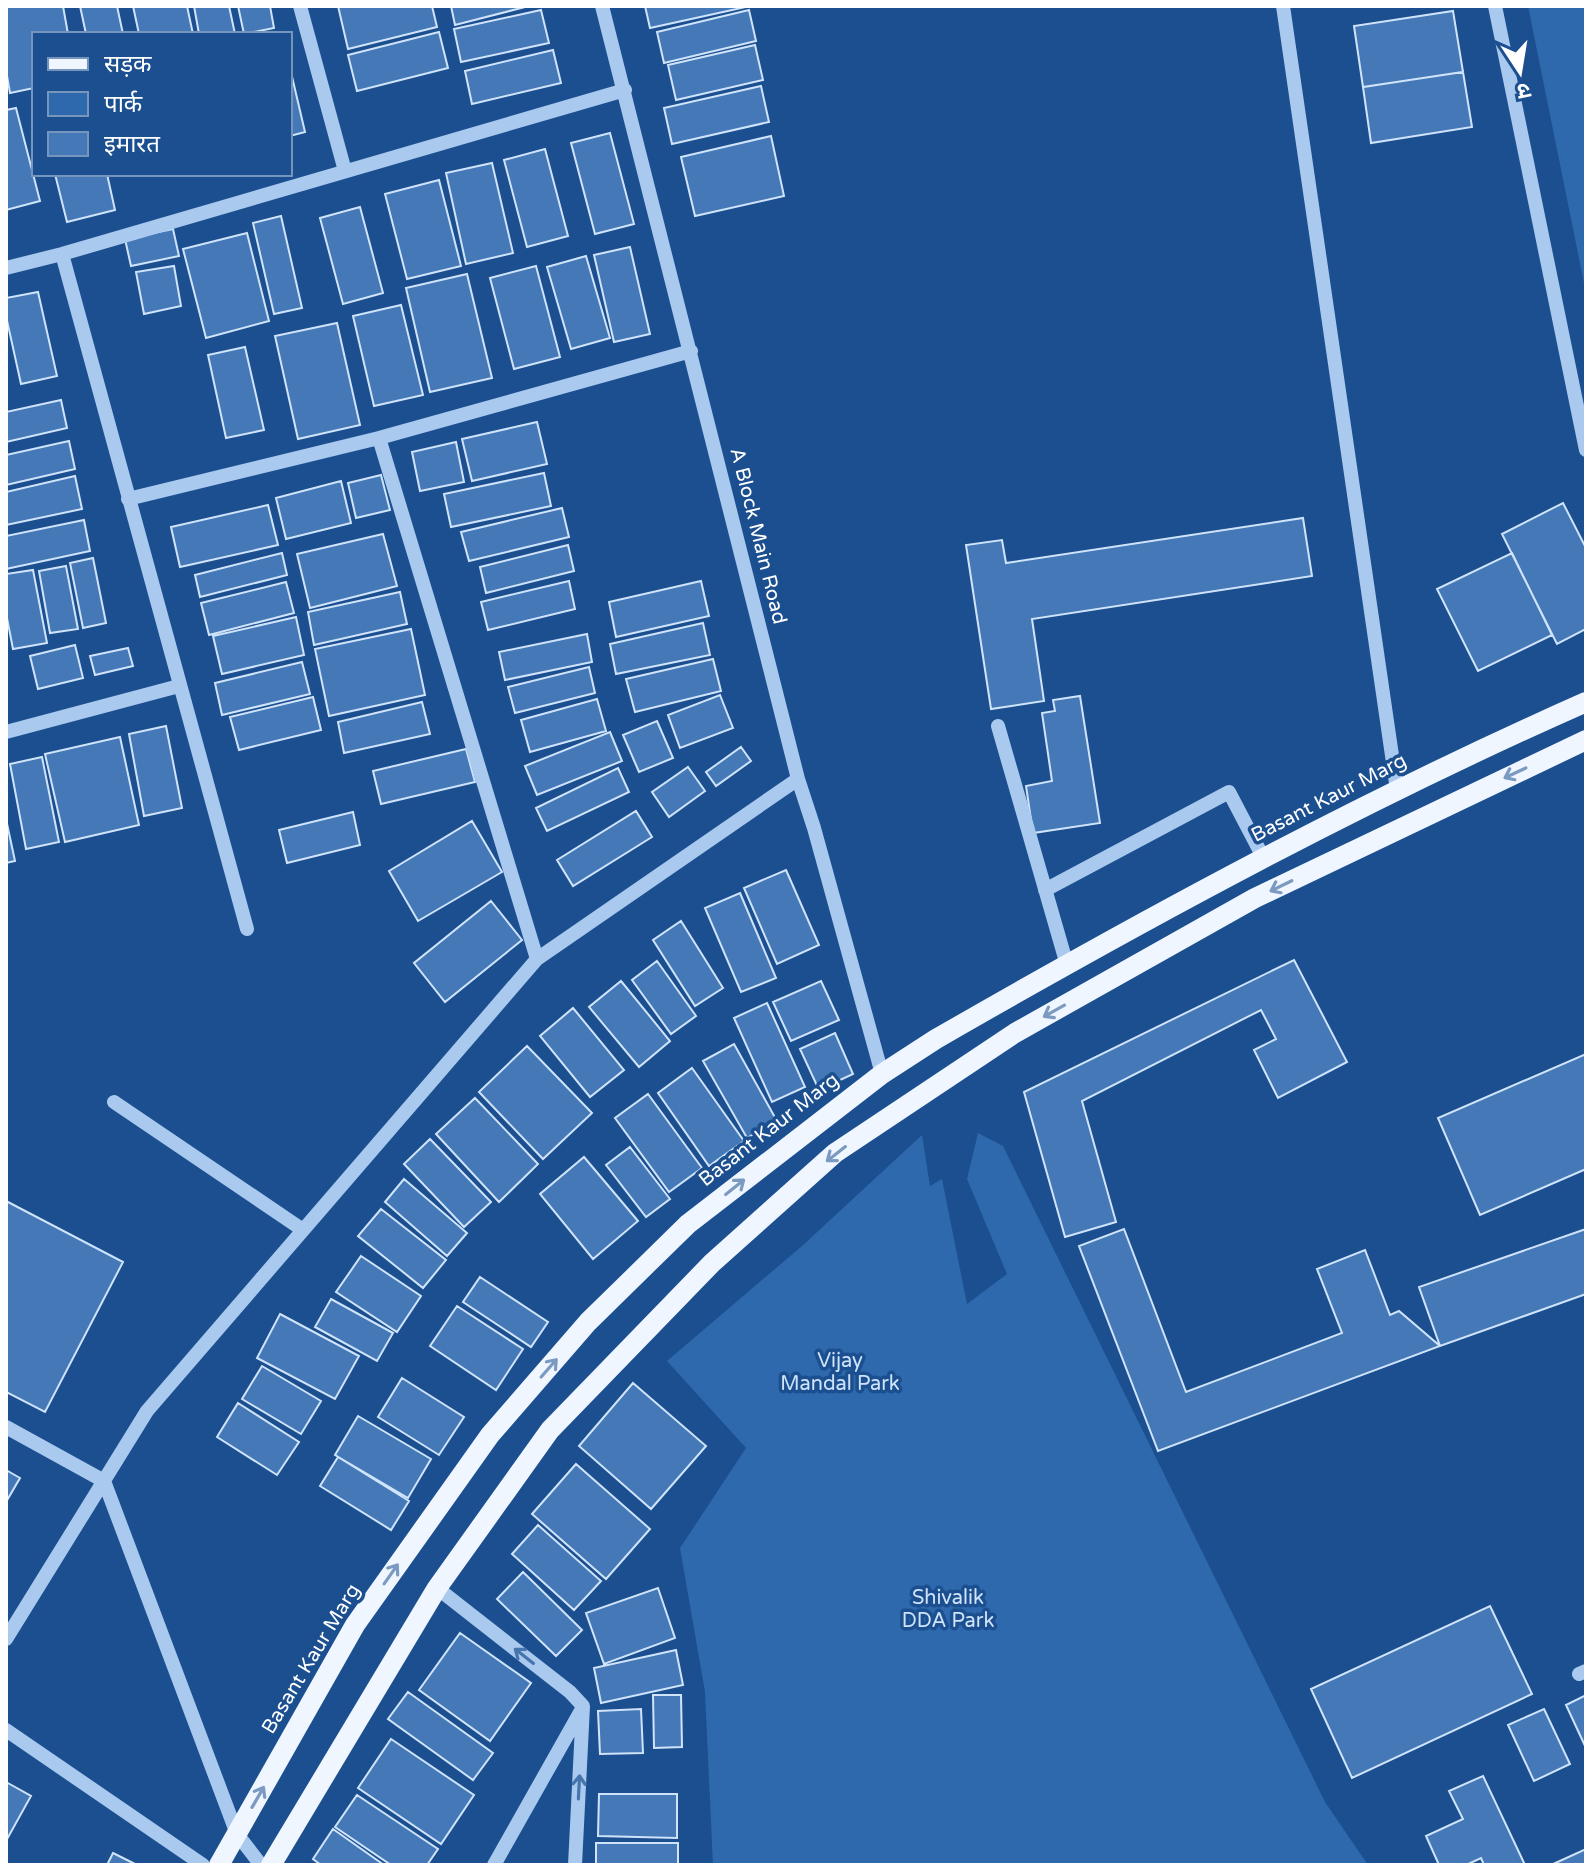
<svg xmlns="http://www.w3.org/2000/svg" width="1592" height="1871" font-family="'Varela Round','Noto Sans Devanagari',sans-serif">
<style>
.green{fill:#2e69ad}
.building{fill:#4478b7;stroke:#cfe3fa;stroke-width:2}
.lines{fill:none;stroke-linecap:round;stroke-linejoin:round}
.minor{stroke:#a9c9ee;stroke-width:14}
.major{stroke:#f0f6ff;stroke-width:20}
.oneway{stroke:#7b9ac1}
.oneway2{stroke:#4674ac}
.labels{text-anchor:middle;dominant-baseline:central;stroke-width:7;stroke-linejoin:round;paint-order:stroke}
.street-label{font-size:20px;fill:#fff;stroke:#1b4f8f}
.park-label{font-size:20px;fill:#cfe3fa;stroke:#1b4f8f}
</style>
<rect width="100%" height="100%" fill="#1b4f8f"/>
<path class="green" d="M1528,6H1586V293Z
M978,1133L1003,1146L1325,1802L1368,1865H713L705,1692L680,1548L746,1448L667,1361L802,1246L922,1135L930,1186L942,1179L967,1304L1007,1274L967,1179Z"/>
<path class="building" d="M6,6H63L68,34H34V88L10,93L6,70Z
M80,6H117L123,34H86Z
M133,6H187L193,34H139Z
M194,6H229L235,34H199Z
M238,6H270L274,28L244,34Z
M338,6H432L437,27L348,49Z
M451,6H529L455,25Z
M645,6H746V7L650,28Z
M541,10L549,43L461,62L454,29Z
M749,10L756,41L664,63L657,32Z
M1453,11L1463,72L1363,87L1354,26Z
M439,32L448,68L357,91L348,55Z
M755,45L763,80L676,100L668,65Z
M553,50L561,83L472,104L465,71Z
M290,68L305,132L290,136Z
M1463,72L1472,127L1371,143L1363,87Z
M761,86L769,122L672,144L664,108Z
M16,108L40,201L6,210V110Z
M610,133L634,224L595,234L571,143Z
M771,136L784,196L695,216L681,157Z
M545,149L568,236L527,247L504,160Z
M492,163L513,253L466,264L446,173Z
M55,174H107L115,210L67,222Z
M439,180L461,266L407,279L385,194Z
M360,207L383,293L343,304L320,218Z
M281,216L302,308L274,314L253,223Z
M173,229L179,256L131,266L125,239Z
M247,233L269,321L206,338L183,249Z
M630,247L650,334L614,342L594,255Z
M586,256L610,338L571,349L547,267Z
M174,266L181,306L144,314L136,272Z
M536,266L560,357L514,369L490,278Z
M467,274L492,378L430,392L406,288Z
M38,292L57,376L21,384L6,316V298Z
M401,305L423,395L374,406L353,316Z
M337,323L360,425L298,439L275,336Z
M245,347L264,430L226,438L208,355Z
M61,400L67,428L6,442V412Z
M537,422L547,464L472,481L462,439Z
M69,441L75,469L6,485V455Z
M456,442L464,482L420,491L412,452Z
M544,473L551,506L451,527L444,494Z
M381,475L390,510L356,518L348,483Z
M75,476L82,509L6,525V492Z
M341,481L351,523L286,539L276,498Z
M1563,503L1586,548V629L1557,644L1502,534Z
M268,505L278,545L180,567L171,527Z
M562,508L569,537L469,561L461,532Z
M1303,518L1312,576L1032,619L1044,701L991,709L966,545L1002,540L1006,563Z
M84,520L90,551L6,569V536Z
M383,534L397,586L310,608L297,554Z
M568,545L574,571L486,593L480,567Z
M282,553L287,575L200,597L195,575Z
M1512,553L1552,635L1478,671L1437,589Z
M93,558L106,623L83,628L70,563Z
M66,566L78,629L50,633L39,571Z
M33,570L47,643L13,649L6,613V574Z
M569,581L575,609L488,630L481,602Z
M701,581L709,616L616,637L609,602Z
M286,582L294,613L209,635L201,603Z
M400,592L407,624L314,645L308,612Z
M296,617L304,655L222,674L213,636Z
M703,623L710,655L616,674L610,644Z
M411,629L425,695L329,716L315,649Z
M587,634L592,662L505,680L499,652Z
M75,645L83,678L38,689L30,656Z
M128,648L133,666L95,675L90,656Z
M713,659L721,691L635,712L626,679Z
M302,662L310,694L222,715L215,683Z
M589,667L595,693L515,713L508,687Z
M720,695L733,728L680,748L668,715Z
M1080,696L1100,823L1033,833L1026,786L1052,781L1042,713L1055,711L1053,700Z
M313,697L321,730L239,750L230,717Z
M597,699L606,731L530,752L521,720Z
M422,702L430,734L344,753L338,722Z
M657,721L673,758L639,772L623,735Z
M166,726L182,808L144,816L129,734Z
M610,732L622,761L537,795L525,766Z
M120,737L139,825L65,842L45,754Z
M741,747L751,761L716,786L706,772Z
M466,749L475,782L381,804L373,771Z
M42,757L59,842L26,849L10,764Z
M688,767L705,791L669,817L652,792Z
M618,768L629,792L547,831L536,808Z
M636,811L652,837L573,886L557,860Z
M353,812L360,845L287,863L279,830Z
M6,819L15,861L6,863Z
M472,821L502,872L418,921L389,871Z
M786,870L819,945L777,964L744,888Z
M740,893L776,978L741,992L705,908Z
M491,901L522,940L445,1002L414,963Z
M681,921L723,988L695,1006L653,940Z
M1294,960L1347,1062L1278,1098L1254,1050L1276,1039L1261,1010L1082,1101L1116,1222L1065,1237L1024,1092Z
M657,961L696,1016L671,1034L632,980Z
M621,981L670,1041L639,1067L589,1007Z
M821,981L839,1020L791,1041L773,1002Z
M767,1003L805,1087L772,1102L734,1018Z
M573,1008L624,1070L590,1097L540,1036Z
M835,1033L853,1074L819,1090L800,1049Z
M734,1044L777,1121L747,1138L703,1061Z
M527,1046L592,1113L543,1159L479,1092Z
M1586,1054V1169L1480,1215L1438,1118Z
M692,1068L744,1141L709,1166L658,1093Z
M648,1094L702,1168L669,1192L615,1118Z
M475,1098L538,1164L499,1202L436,1134Z
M430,1139L491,1202L464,1227L404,1164Z
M630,1147L670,1199L646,1217L606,1165Z
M584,1157L638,1221L593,1259L540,1194Z
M404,1179L467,1233L447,1256L385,1202Z
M6,1201L123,1262L45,1412L6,1392Z
M381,1209L446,1260L423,1288L358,1236Z
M1124,1229L1186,1392L1342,1333L1317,1269L1365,1250L1390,1315L1399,1311L1440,1346L1158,1451L1079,1246Z
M1586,1229V1294L1440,1346L1419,1287Z
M361,1256L421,1296L397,1332L336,1292Z
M480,1277L548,1322L531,1347L463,1302Z
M331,1299L393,1333L377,1361L315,1327Z
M457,1306L523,1349L496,1390L430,1346Z
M280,1314L359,1356L335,1399L257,1358Z
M262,1366L321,1401L301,1434L242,1399Z
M402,1378L464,1417L439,1455L378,1417Z
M633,1383L706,1446L651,1509L579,1446Z
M238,1403L299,1442L277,1475L217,1437Z
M358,1416L431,1459L408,1498L335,1455Z
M338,1457L409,1501L391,1530L320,1486Z
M576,1464L650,1529L606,1579L532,1514Z
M6,1470L20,1478L6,1502Z
M538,1525L601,1581L574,1610L512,1554Z
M523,1572L582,1630L556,1656L497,1599Z
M658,1588L675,1638L604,1664L586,1613Z
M1490,1606L1532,1694L1352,1778L1311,1689Z
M460,1633L531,1683L490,1741L419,1690Z
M676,1650L683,1685L601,1703L594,1668Z
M408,1692L493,1753L473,1780L388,1719Z
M653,1695H681L682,1747L654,1748Z
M1586,1695V1748L1566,1705Z
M641,1709L643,1753L600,1754L598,1711Z
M1544,1709L1570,1764L1534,1781L1508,1725Z
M391,1739L474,1795L441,1844L358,1788Z
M1483,1776L1525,1865H1484L1481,1858L1466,1865H1439L1426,1836L1463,1819L1449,1791Z
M6,1782L31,1796L6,1841Z
M599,1794H677V1838L598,1836Z
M357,1795L438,1849L427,1865H391L335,1827Z
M333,1829L384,1865H321L313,1859Z
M596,1843H678V1865H596Z
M1586,1849V1865H1551Z
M113,1853L137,1865H107Z"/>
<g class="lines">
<path class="minor" d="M300,6L345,171
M602,6L798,779L814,828L882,1074
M1283,6L1397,790
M1495,6L1586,450
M62,254L247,929
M6,268L62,254L625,90
M379,438L537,959
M128,499L379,438L691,351
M998,726L1067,965
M6,732L179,686
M1045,890L1229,792L1263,857
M114,1102L303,1230
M6,1427L104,1481L237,1834L261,1865
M437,1588L570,1692L583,1706L575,1865
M6,1639L147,1411L537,959L798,779
M1579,1674L1586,1671
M6,1730L203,1865
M494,1865L582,1709"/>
<path class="major" d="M219,1865L355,1625L490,1435L588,1322L688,1224L882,1074L936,1039C1148,917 1362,801 1586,702
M271,1865L437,1588L550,1430L712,1263L835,1153L1015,1033L1255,898L1586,740"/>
</g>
<defs><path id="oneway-shaft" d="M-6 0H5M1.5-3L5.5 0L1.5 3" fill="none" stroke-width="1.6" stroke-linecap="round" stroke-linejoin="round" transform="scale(2)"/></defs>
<g class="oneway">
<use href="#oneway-shaft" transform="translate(1515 773) rotate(155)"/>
<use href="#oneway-shaft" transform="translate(1281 886) rotate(154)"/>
<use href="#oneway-shaft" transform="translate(1054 1011) rotate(151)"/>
<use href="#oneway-shaft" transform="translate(836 1154) rotate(142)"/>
<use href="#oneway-shaft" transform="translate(735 1187) rotate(-39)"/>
<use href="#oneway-shaft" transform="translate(549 1368) rotate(-49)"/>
<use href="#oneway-shaft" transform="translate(391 1574) rotate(-55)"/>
<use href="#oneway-shaft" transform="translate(258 1797) rotate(-60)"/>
</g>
<g class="oneway2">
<use href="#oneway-shaft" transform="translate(524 1656) rotate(-142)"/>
<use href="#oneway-shaft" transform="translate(579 1787) rotate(-87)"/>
</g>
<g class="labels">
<g class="street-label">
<text transform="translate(758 536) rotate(76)">A Block Main Road</text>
<text transform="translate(1329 798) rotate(-27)">Basant Kaur Marg</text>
<text transform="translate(769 1130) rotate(-38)">Basant Kaur Marg</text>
<text transform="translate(311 1659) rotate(-59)">Basant Kaur Marg</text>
</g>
<g class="park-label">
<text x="840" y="1361">Vijay<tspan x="840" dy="23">Mandal Park</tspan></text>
<text x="948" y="1598">Shivalik<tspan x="948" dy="23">DDA Park</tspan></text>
</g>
</g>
<rect width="1592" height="1871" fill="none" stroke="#ffffff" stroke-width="16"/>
<rect x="32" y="32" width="260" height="144" fill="#1b4f8f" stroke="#7695bc" stroke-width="2"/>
<rect x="48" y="58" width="40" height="12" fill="#f0f6ff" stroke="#7695bc" stroke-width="2"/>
<text x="104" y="72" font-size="24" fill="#ffffff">सड़क</text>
<rect x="48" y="92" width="40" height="24" fill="#2e69ad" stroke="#7695bc" stroke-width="2"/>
<text x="104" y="112" font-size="24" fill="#ffffff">पार्क</text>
<rect x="48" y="132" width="40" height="24" fill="#4478b7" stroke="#7695bc" stroke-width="2"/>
<text x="104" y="152" font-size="24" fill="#ffffff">इमारत</text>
<g transform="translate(1520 72) rotate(168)" stroke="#1b4f8f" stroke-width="6" paint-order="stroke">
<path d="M0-6L14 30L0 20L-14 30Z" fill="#ffffff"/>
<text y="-12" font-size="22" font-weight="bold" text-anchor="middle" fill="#ffffff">उ</text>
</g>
</svg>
